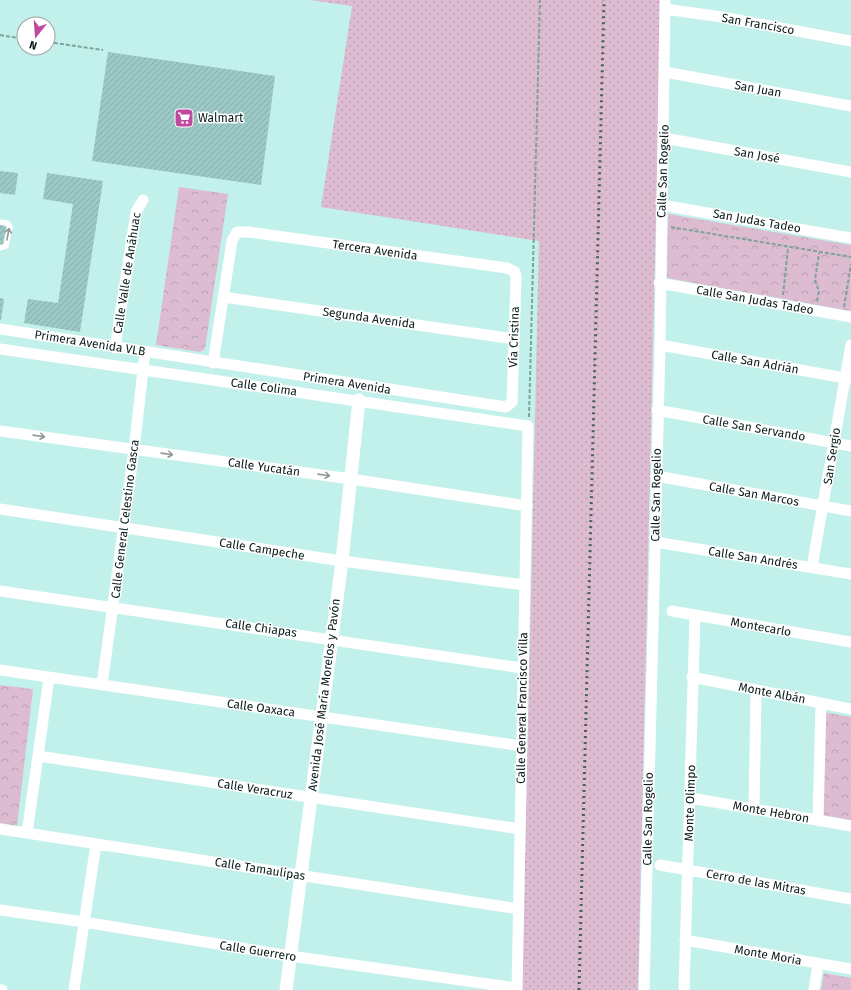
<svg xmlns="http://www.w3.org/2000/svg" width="851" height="990" font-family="'Fira Sans',sans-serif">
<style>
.grass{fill:url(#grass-dots)}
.forest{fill:url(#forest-crowns)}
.building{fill:url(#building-hatch)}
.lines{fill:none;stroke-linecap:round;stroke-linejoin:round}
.path{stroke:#7ea29e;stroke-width:2;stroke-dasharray:4 2;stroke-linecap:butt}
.service{stroke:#fff;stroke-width:5.5}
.minor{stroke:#fff;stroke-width:11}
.tertiary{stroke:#fff;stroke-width:13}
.rail{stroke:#476260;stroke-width:3;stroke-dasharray:2 4;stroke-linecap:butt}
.oneway{stroke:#909898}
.labels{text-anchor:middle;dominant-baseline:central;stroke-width:3;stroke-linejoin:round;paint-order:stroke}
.street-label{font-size:12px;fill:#091b1a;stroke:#fff}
.poi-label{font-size:12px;fill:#091b1a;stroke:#fff;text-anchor:start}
</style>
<defs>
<pattern id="grass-dots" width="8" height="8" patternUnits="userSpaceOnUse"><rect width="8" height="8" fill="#ddbbd1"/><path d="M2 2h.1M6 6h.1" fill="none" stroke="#bca0b3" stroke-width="1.8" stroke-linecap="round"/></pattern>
<pattern id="forest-crowns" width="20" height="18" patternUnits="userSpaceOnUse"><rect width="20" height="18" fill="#ddbbd1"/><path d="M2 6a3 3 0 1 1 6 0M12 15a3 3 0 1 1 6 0" fill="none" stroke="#bca0b3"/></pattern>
<pattern id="building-hatch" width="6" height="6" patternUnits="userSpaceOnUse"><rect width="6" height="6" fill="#9cc9c5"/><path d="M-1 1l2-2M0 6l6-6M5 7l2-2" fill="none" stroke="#85aca9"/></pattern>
</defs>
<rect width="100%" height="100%" fill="#c2f0eb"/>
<path class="grass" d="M310,0H661L638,990H522L539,241L321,207L352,6Z"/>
<path class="forest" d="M179,187L228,194L205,349L200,352L156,345Z
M668,214L851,245V311L667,278Z
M0,685L33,689L17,826L0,823Z
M823,712L851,717V820L823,815Z
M824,973L851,978V990H821Z"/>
<path class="building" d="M108,52L275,76L261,185L92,161Z
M0,171L18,173L15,195L0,193Z
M47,173L103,181L80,332L24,323L28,299L58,303L73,204L43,199Z
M0,225L6,226L3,245H0Z
M0,298L4,299L1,320H0Z"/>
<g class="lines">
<path class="path" d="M0,35L24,39
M48,42L103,50
M671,227L851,257
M783,295L788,248
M817,301L819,291L815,280L819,253
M844,307L851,264
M529,417L540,0"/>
<path class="service" d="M0,222L7,223L10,227L6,246L0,248"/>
<path class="minor" d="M665,9L722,17L851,41
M665,72L851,106
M664,138L851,172
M662,205L851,238
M659,283L851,317
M223,297L514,339
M0,329L506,407L512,402L516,278L515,272L507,268L249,232H237L232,241L213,363
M660,345L851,379
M115,348L136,212L143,200
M0,349L528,426L517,990
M657,410L851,446
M0,431L351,479L527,506
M656,476L851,511
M0,509L342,561L524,585
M655,542L851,574
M812,567L851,345
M0,591L522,668
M672,611L851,642
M0,670L522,746
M692,677L851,709
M102,685L134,450L145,352
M38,756L520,829
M691,798L851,826
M754,810L756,690
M818,821L821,703
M0,829L519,909
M27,833L49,678
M660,865L851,899
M0,910L84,922L290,956L517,988
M685,940L851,969
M0,990H2
M74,990L96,844
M644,990L660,345L665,0
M684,990L695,615
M814,990L818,964"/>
<path class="tertiary" d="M286,990L342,561L359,400"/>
<path class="rail" d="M579,990L604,0"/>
</g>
<defs><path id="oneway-shaft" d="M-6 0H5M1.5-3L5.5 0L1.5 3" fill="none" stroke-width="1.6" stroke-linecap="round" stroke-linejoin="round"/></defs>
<g class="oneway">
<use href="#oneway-shaft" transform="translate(8 234) rotate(-80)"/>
<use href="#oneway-shaft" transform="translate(39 436) rotate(8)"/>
<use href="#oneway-shaft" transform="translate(167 454) rotate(8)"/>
<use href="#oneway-shaft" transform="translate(324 475) rotate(8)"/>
</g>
<defs>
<symbol id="supermarket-square" viewBox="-11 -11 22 22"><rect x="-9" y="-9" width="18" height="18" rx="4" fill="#bf499f" stroke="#fff"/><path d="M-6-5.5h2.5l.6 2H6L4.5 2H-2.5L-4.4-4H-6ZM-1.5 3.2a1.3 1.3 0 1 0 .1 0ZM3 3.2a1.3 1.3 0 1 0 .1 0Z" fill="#fff"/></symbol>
</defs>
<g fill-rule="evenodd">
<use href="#supermarket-square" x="173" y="107" width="22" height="22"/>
</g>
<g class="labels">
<g class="street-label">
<text transform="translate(758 24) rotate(10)">San Francisco</text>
<text transform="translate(758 89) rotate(10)">San Juan</text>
<text transform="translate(757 155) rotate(10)">San José</text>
<text transform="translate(663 171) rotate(-88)">Calle San Rogelio</text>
<text transform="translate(757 221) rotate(10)">San Judas Tadeo</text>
<text transform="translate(375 250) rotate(8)">Tercera Avenida</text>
<text transform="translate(127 273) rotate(-81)">Calle Valle de Anáhuac</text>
<text transform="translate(755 300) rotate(10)">Calle San Judas Tadeo</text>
<text transform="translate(369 318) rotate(8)">Segunda Avenida</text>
<text transform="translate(514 337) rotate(-88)">Vía Cristina</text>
<text transform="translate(90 343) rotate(9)">Primera Avenida VLB</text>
<text transform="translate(755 362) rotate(10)">Calle San Adrián</text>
<text transform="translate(347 383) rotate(9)">Primera Avenida</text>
<text transform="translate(264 387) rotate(8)">Calle Colima</text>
<text transform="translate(754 428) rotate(10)">Calle San Servando</text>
<text transform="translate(832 456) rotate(-81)">San Sergio</text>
<text transform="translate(264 467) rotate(8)">Calle Yucatán</text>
<text transform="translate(754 494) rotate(10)">Calle San Marcos</text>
<text transform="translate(656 495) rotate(-89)">Calle San Rogelio</text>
<text transform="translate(125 519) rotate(-83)">Calle General Celestino Gasca</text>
<text transform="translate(262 549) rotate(9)">Calle Campeche</text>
<text transform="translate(753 558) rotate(9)">Calle San Andrés</text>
<text transform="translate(761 627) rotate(10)">Montecarlo</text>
<text transform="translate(261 628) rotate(8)">Calle Chiapas</text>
<text transform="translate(772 693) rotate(11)">Monte Albán</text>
<text transform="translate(324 695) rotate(-83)">Avenida José María Morelos y Pavón</text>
<text transform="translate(261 708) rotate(8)">Calle Oaxaca</text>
<text transform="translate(522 708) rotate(-89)">Calle General Francisco Villa</text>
<text transform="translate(255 789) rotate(9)">Calle Veracruz</text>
<text transform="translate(690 803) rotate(-88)">Monte Olimpo</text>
<text transform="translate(771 812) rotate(10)">Monte Hebron</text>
<text transform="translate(648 819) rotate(-89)">Calle San Rogelio</text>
<text transform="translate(260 869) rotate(9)">Calle Tamaulipas</text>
<text transform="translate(756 882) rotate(10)">Cerro de las Mitras</text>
<text transform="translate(258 951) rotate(9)">Calle Guerrero</text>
<text transform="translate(768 955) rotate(10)">Monte Moria</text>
</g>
<g class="poi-label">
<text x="198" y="118">Walmart</text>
</g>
</g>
<g transform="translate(36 36) rotate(197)"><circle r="19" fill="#ffffff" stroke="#9da4a3"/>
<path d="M0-3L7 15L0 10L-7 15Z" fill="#bf499f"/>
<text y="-6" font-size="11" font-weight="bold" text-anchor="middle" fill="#091b1a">N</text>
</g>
</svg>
